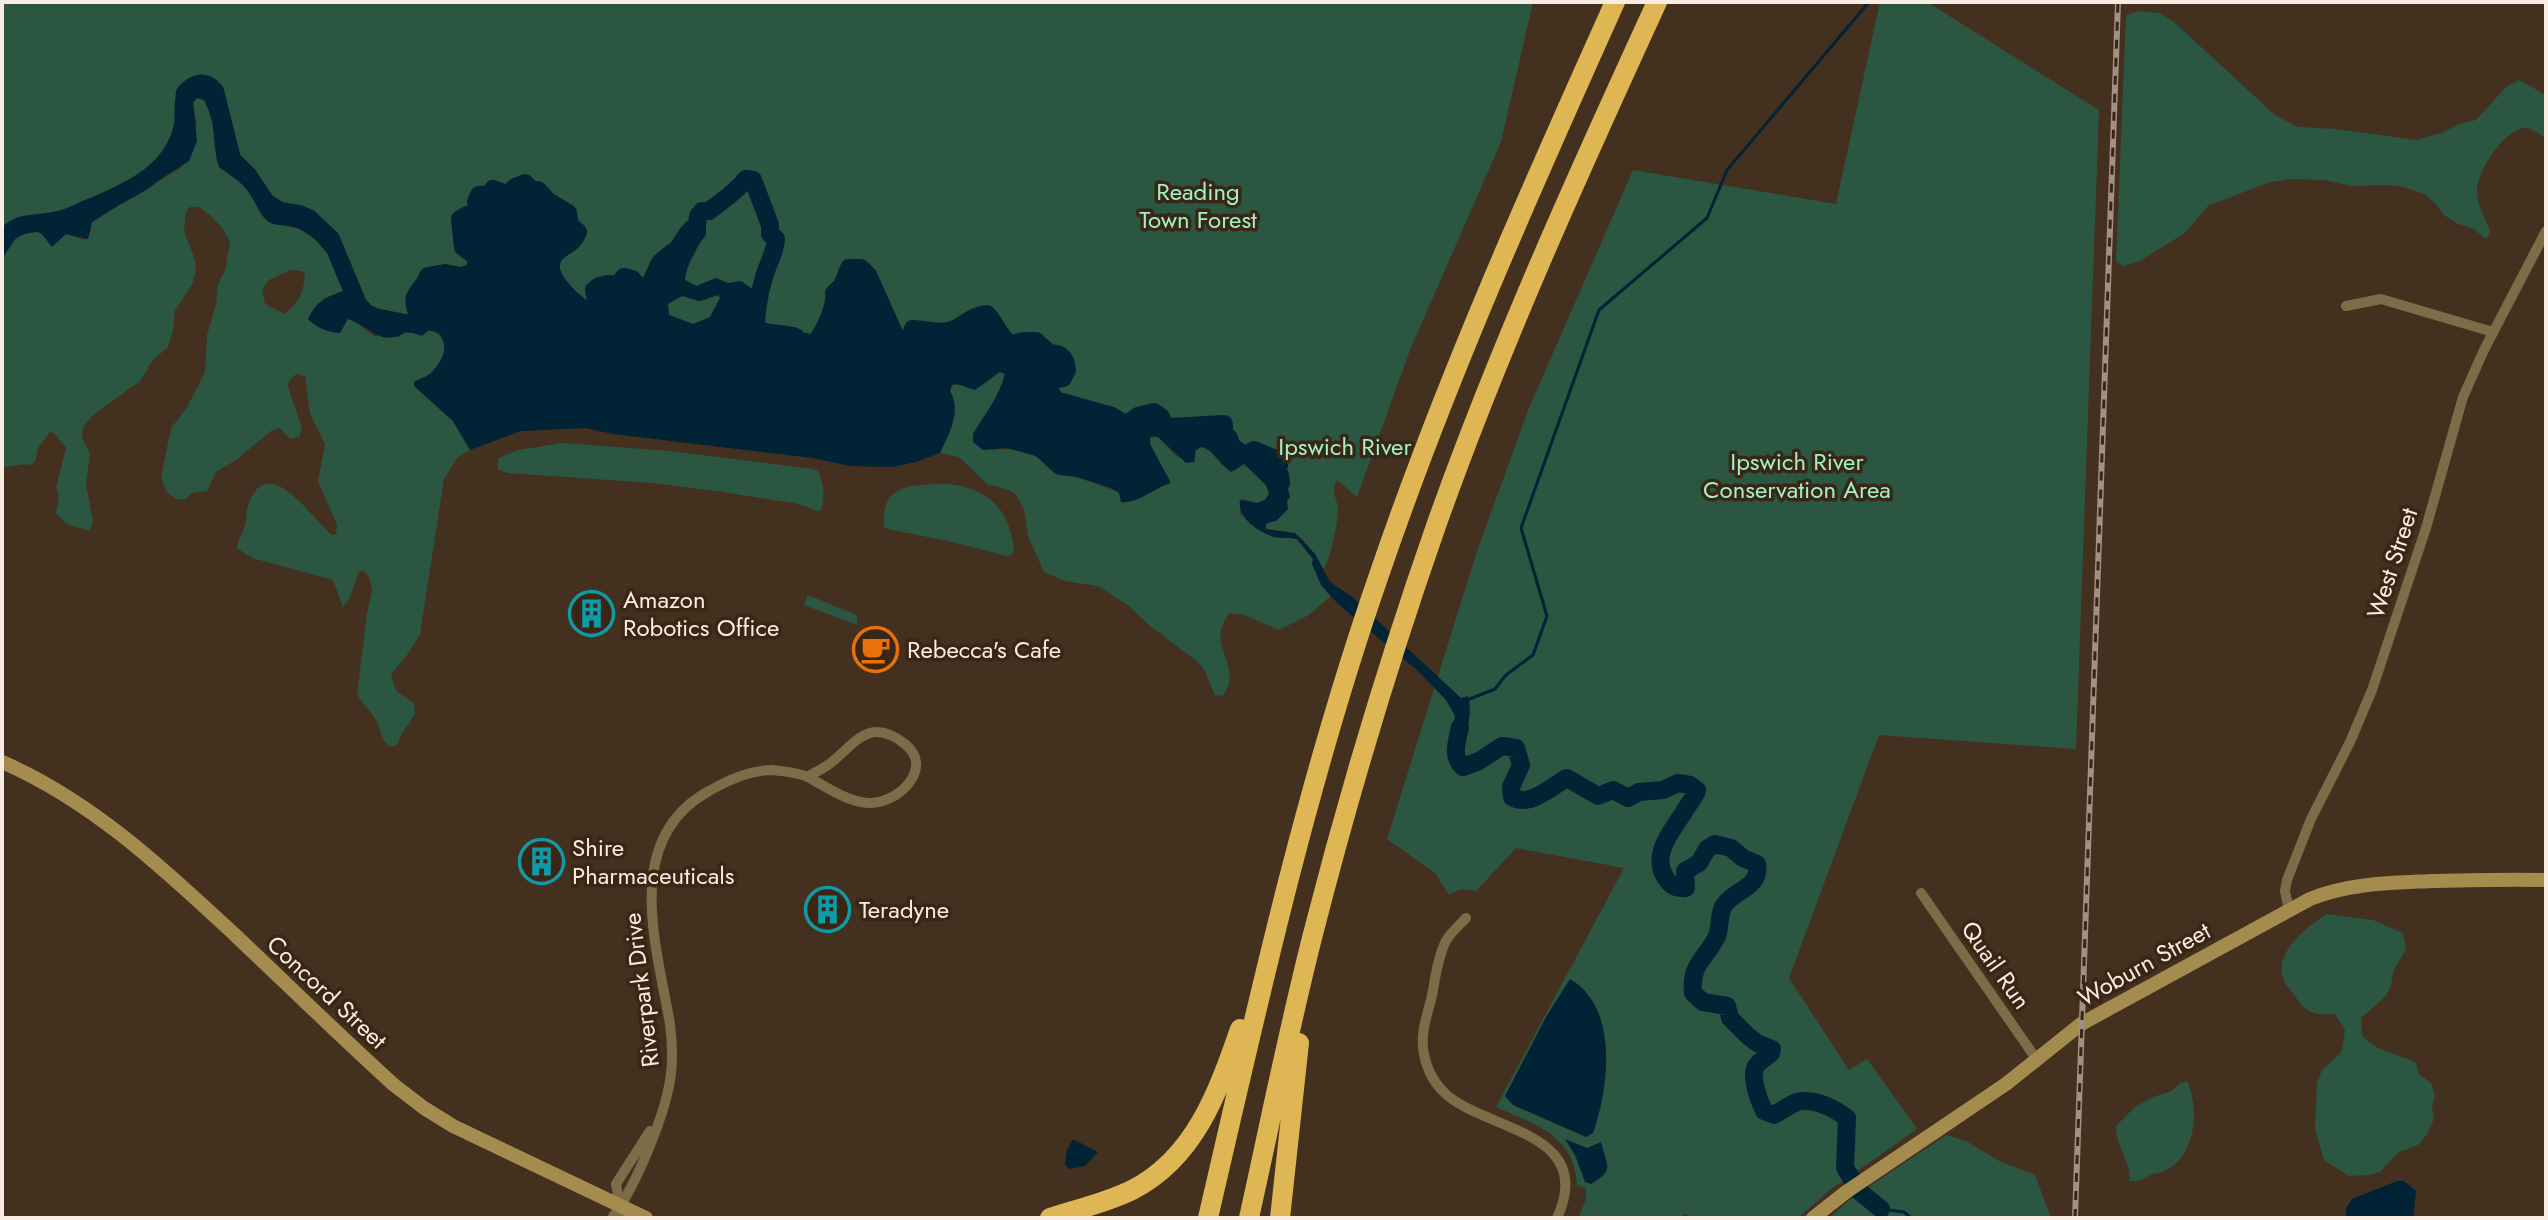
<svg xmlns="http://www.w3.org/2000/svg" width="2548" height="1220" font-family="Jost,sans-serif">
<style>
.green{fill:#2b5642;fill-rule:evenodd}
.water{fill:#002335;fill-rule:evenodd}
.lines{fill:none;stroke-linecap:round;stroke-linejoin:round}
.stream{stroke:#002335;stroke-width:3}
.river{stroke:#002335;stroke-width:18}
.street{stroke:#7c6c47;stroke-width:10}
.secondary{stroke:#a48b4e;stroke-width:14}
.highway{stroke:#deb754;stroke-width:20}
.rail-casing{stroke:#a19083;stroke-width:6}
.rail{stroke:#392615;stroke-width:3;stroke-dasharray:9;stroke-linecap:butt}
.labels{text-anchor:middle;dominant-baseline:central;stroke-width:7;stroke-linejoin:round;paint-order:stroke}
.park-label{font-size:24px;fill:#a0f0c8;stroke:#392615}
.street-label{font-size:24px;fill:#f9ece2;stroke:#392615}
.poi-label{font-size:24px;fill:#f9ece2;stroke:#392615;text-anchor:start}
</style>
<rect width="100%" height="100%" fill="#44301f"/>
<path class="green" d="M2,2H1533L1501,142L1410,350L1357,497L1337,480C1330,492 1338,499 1338,511C1337,528 1331,554 1324,569C1319,561 1304,537 1295,534C1286,530 1274,532 1264,527L1267,522C1289,520 1287,498 1286,481L1281,479L1276,472L1279,466L1272,469C1262,462 1263,442 1245,455L1232,447L1227,438L1226,443L1220,446L1217,425C1212,426 1208,425 1204,424C1191,423 1177,429 1164,425L1163,421L1138,416L1126,425L1112,416L1055,400C1046,384 1038,369 1038,350L1024,341L1011,344L1004,341L994,322L968,319C946,335 939,330 914,329L910,337L900,343L894,340L892,327L861,268H848L842,286L834,293C836,306 822,340 810,346L799,343L796,337C783,332 770,335 756,329V310L728,283L696,286L685,280C687,254 703,258 697,225C688,231 687,238 680,246C674,252 665,256 660,264C653,275 654,284 641,290L632,279L619,285L608,284L596,299L594,306L586,311C572,301 540,274 555,254C559,249 566,248 571,244C574,240 575,236 578,232L570,225L568,213L548,201L537,190L533,195H527V192L520,187L515,188L509,195L493,189L479,216L461,230L463,247L475,256L477,261L474,272L461,276L433,273L414,304L418,315L410,324L369,316L366,313L358,304L331,239L299,214L280,211L266,202L248,175L232,159L215,91C207,83 202,82 191,86C177,151 168,175 104,202C89,208 74,217 58,220C36,226 18,220 2,240Z
M1880,2H1927L2099,110L2076,749L1879,735L1789,978L1849,1070L1867,1059L1917,1129L1830,1190L1798,1218H1695L1684,1214L1682,1218H1578L1586,1200V1188L1577,1186C1575,1135 1536,1125 1496,1107L1624,868L1516,848L1476,891L1461,889L1449,895L1435,873L1387,839L1477,551L1529,408L1633,170L1836,204Z
M2140,11L2160,13L2174,22L2275,115L2298,127L2336,129L2416,140L2441,133L2460,124L2476,120L2506,87L2519,80L2546,95V139C2540,135 2532,127 2524,128C2503,131 2476,172 2477,192C2477,204 2485,218 2489,228L2490,234L2486,239L2474,229L2456,223L2444,215L2435,203L2424,194L2404,187L2389,185L2352,186L2324,180L2288,179L2267,183L2208,206L2185,233L2138,262L2124,266L2116,262L2126,15Z
M197,98L204,100C209,110 215,121 215,132C216,145 215,155 219,167L241,183L249,192L266,220L271,223L300,229L315,240L337,264L339,273L347,285L346,290L322,299L345,322L348,319L352,320L374,336L399,337L407,331H435C450,343 444,359 432,372C429,376 420,379 414,382V386L453,421L470,450L457,458L444,479L420,634L407,655L391,674L396,691L414,703L415,714L403,732L397,745L392,747C380,741 383,735 378,724C373,713 363,705 357,694L367,614L372,590L369,577L363,570L359,572L349,599L343,607L333,580L252,558L237,548C237,539 243,534 245,525C247,519 246,512 248,506C267,448 312,519 332,535L336,534L337,525L318,481L325,444L310,414L305,376L296,374L289,381L288,387L302,428L299,437L290,439L280,428L271,431L236,460L216,472L207,491L192,493L185,499H176L167,492L161,478L171,428L186,409L205,372L207,335L216,305L218,284L225,271L230,242L223,229L211,216L199,207H190L186,211L184,231L195,260L196,270L192,285L175,310L173,330L168,347L153,360L140,381L93,415L83,427L82,437L90,455L86,484L93,522L89,531L67,524L56,514L59,496L56,487L66,448L54,433L50,432L38,448L35,462L30,465C21,462 12,468 2,467V259C9,247 20,224 37,232C43,234 49,240 55,243L66,234L84,240L90,234L92,222L182,167L197,125L193,102ZM290,270L302,271L305,275C304,292 298,303 285,314L265,304L262,290L269,280Z
M682,296C687,296 692,300 697,301C705,301 711,296 719,295L720,298L710,317L693,324L669,315L668,303Z
M1000,371L1005,374C1001,391 991,408 980,422L983,450C1000,449 1022,447 1038,458C1044,462 1049,471 1056,474C1062,477 1069,475 1075,477C1097,483 1117,493 1140,498L1157,487L1150,438L1158,437L1177,457L1201,447L1207,448L1223,466L1235,471L1243,463L1266,485L1269,494L1265,500L1257,503L1242,499L1240,514C1252,523 1261,533 1276,536C1283,538 1290,537 1297,539L1313,559C1313,573 1322,586 1331,596L1309,615L1279,630L1245,615L1230,613C1207,640 1234,658 1229,684C1228,688 1225,692 1223,696L1215,695L1204,669L1198,662L1150,626L1129,606L1098,586L1065,581L1044,572L1028,536L1024,509L1017,496L1009,490L987,484L959,457L940,453C948,434 960,410 950,391L952,385H982L991,377Z
M563,443L670,451L813,469L818,471C823,482 826,498 821,510L817,511L799,504L716,491L652,483L508,473L499,470L497,466L499,458L518,450Z
M948,484C989,489 1010,509 1014,551L1011,555L1007,556L948,541L892,530L884,527C880,481 915,485 948,484Z
M808,595L854,614L857,617V625L804,605Z
M2327,914L2373,920L2403,933L2406,949L2393,972L2391,986L2385,997L2361,1018L2362,1035C2373,1051 2398,1053 2416,1063L2418,1073L2431,1083L2435,1095L2432,1106L2434,1119L2427,1134L2418,1145L2399,1152L2380,1172L2368,1175L2349,1176L2324,1160L2315,1129L2317,1083L2322,1070L2342,1051L2345,1030L2335,1014C2316,1015 2308,1015 2297,999C2292,991 2286,987 2283,978C2274,951 2308,926 2327,914Z
M2187,1081C2200,1110 2196,1155 2165,1171C2161,1173 2157,1173 2153,1174C2143,1178 2141,1183 2129,1181C2132,1160 2115,1147 2116,1126L2136,1106L2153,1097L2172,1091L2180,1083Z
M1946,1135L1966,1141L1999,1161L2035,1175L2051,1218H1830L1848,1201Z"/>
<path class="water" d="M199,83L208,84L215,91L232,159L248,175L266,202L280,211L299,214L309,218L331,239L358,304L366,313L370,316L410,324L418,315C409,292 421,295 428,276L445,273L461,276L474,272L477,261L475,256L463,247L460,219L467,215L479,216L481,211L476,202L479,195L489,194L493,189L509,195L515,187L525,183L529,187L528,195H533L538,190L548,201L568,213L570,225L578,232C573,245 563,245 555,254C539,273 572,301 586,311L594,306L596,299L594,290L599,286L608,284H619L624,277L632,279L641,290L653,281L660,262L681,245L683,236L702,218L706,220V235C697,246 686,266 685,280L696,286L716,278L728,283L741,281L754,290L757,329C770,335 783,332 796,337L799,342H806L810,346C822,340 836,306 834,293L842,286L849,268H861L868,275L892,327L894,339L898,342L910,338L913,329C925,329 941,335 952,330C966,325 972,315 987,314C994,321 1000,340 1008,343C1013,345 1023,341 1029,341L1037,345C1039,366 1045,381 1055,400L1112,416L1126,425L1138,416L1154,412L1161,417L1164,425L1169,427L1224,424V429L1217,437L1220,446L1226,443L1227,438H1229L1232,447L1244,455L1254,450L1273,458L1268,467L1272,469L1277,463L1279,465L1276,472L1281,479L1286,481L1290,497L1287,501L1288,509L1276,521L1267,523L1265,529L1295,533L1315,554L1330,582L1351,596L1461,698L1468,696C1473,717 1467,732 1458,750L1450,746L1455,716L1446,700L1418,671L1338,604L1321,585L1312,564L1313,559L1297,539C1288,537 1279,539 1271,536C1256,530 1237,517 1240,500L1257,503L1265,500L1269,494L1266,485L1244,464L1231,472C1221,465 1213,449 1201,447L1196,450L1194,462L1186,463L1158,437L1153,436L1150,438V444L1171,483C1154,488 1138,504 1121,502L1119,493L1111,488L1077,477L1056,474L1036,456L1007,448L983,450L973,442V434C985,414 999,397 1005,374L1000,372L975,390L957,384L952,385L950,391C962,412 949,433 940,453L916,462L892,467L850,466L812,458L613,434L585,428L521,431L470,450L453,421L414,386V382C419,379 429,376 432,372C443,360 449,348 440,334L429,330L422,336L407,331C382,349 370,326 348,319L340,333C328,332 316,328 308,319C318,299 325,298 346,290L347,285C334,265 323,239 299,229C290,224 277,227 269,222C259,216 255,199 248,191C240,181 229,174 219,167C211,140 218,127 204,100L197,98L193,102L197,141L189,161L92,222L88,239L66,234L52,247L41,233L29,230L17,236L2,259V240C22,216 39,227 63,219C96,207 129,193 156,171C169,161 180,140 183,124C184,115 180,102 185,93C187,88 194,85 199,83ZM682,296L700,301L718,295L720,298L710,317L693,324L669,315L668,304Z
M1570,979C1619,1007 1609,1088 1593,1133L1586,1137L1513,1105L1505,1096L1546,1017Z
M1073,1139L1098,1152L1085,1166L1070,1169L1065,1165L1067,1150Z
M1565,1139L1587,1148L1601,1142C1606,1164 1616,1170 1591,1184L1585,1182L1575,1155Z
M2397,1181H2404L2416,1191L2413,1218H2349L2346,1215V1208L2352,1199Z"/>
<g class="lines">
<path class="stream" d="M1467,700L1495,689L1506,675L1533,655L1547,616L1521,528L1599,310L1707,218L1727,170L1869,2
M1881,1209L1904,1212L1911,1218
M1881,1209L1886,1218"/>
<path class="river" d="M2,240C20,218 35,226 58,220C69,218 81,211 92,207C130,191 175,171 183,124C184,114 183,103 185,93C194,83 205,79 215,91L232,159L248,175L266,202L280,211L299,214L309,218L331,239L358,304L366,313L375,317L410,324L418,315C408,292 421,295 428,276L445,273L461,276L474,272L477,261L475,256L463,247L460,219L467,215L479,216L482,211L476,202L479,195L489,194L493,189L509,195L515,187L525,183L529,187L527,195H533L538,190L548,201L568,213L570,225L578,232C573,245 563,245 555,254C539,274 572,301 586,311L594,306L596,299L594,290L599,286L608,284L619,285L624,277L632,279L641,290C654,283 653,275 660,263C665,256 675,253 680,245C686,237 687,231 697,225L698,216L702,211H709C722,201 736,192 746,179L753,180L770,225V234L776,239C775,253 768,263 764,277C759,294 756,311 756,329C770,335 783,333 796,337L799,343L806,342L810,346C822,340 836,306 834,293L842,286L849,268H861L868,275L898,342L910,337L913,329C925,329 941,335 952,330C966,325 972,315 987,314C996,323 1000,339 1011,344L1024,341H1036L1049,353C1061,353 1066,357 1067,370L1063,378L1056,379L1054,362L1051,359L1046,360C1039,374 1048,387 1055,400L1112,416L1126,425L1138,416L1154,412L1161,417L1164,425L1169,427L1224,424V429L1217,437L1220,446L1226,443L1227,438H1229L1232,447L1245,455L1254,450L1273,458L1267,465L1272,469L1277,463L1279,465L1276,472L1280,475L1281,483
M1460,727C1457,742 1451,756 1463,767L1479,761L1502,746L1516,748L1521,765L1511,787L1512,797C1530,808 1552,786 1567,778L1598,796L1613,790L1628,798L1639,792L1663,790L1678,783L1690,785L1697,790C1695,799 1688,803 1684,812C1672,831 1651,854 1665,877C1671,886 1675,889 1686,888L1685,871L1699,863L1707,849L1715,844L1731,848L1743,858L1757,864C1761,888 1735,889 1724,905C1718,915 1721,926 1717,936C1707,958 1690,963 1693,993L1703,1002L1727,1006L1730,1018L1748,1036L1757,1043L1772,1049L1771,1053C1767,1057 1759,1061 1756,1066C1750,1077 1759,1101 1764,1111L1774,1115C1781,1111 1789,1105 1797,1102C1814,1098 1834,1108 1847,1118L1845,1168L1860,1192L1881,1209"/>
<path class="street" d="M2346,306L2381,299L2493,332
M1921,893L2037,1060
M2289,910L2285,891L2287,880L2311,819L2350,742L2372,690L2426,528L2463,397L2484,350L2546,231
M1466,918C1460,925 1451,932 1446,941C1437,958 1435,982 1431,1000C1426,1018 1420,1036 1424,1054C1427,1070 1435,1085 1448,1096C1491,1131 1596,1133 1557,1218
M612,1218C636,1186 666,1114 671,1074C673,1057 672,1041 670,1024C657,947 621,839 709,791C728,780 750,770 772,770C782,771 799,773 808,777C827,787 847,802 869,803C898,804 935,768 905,744C868,715 855,745 828,765C822,769 814,773 807,777
M622,1218L616,1184L650,1131"/>
<path class="secondary" d="M2,762C92,801 164,869 235,935C288,985 340,1036 394,1085L424,1108L453,1126L646,1218
M1813,1218L1846,1192L2006,1084L2081,1024L2310,899C2350,883 2391,883 2433,881C2471,880 2508,879 2546,880"/>
<path class="highway" d="M1050,1218C1077,1209 1106,1203 1132,1190C1195,1158 1218,1092 1240,1029
M1208,1218C1258,1002 1306,785 1379,575C1446,379 1530,191 1615,2
M1249,1218C1270,1123 1289,1028 1313,934C1348,797 1389,660 1436,526C1499,348 1578,174 1657,2
M1280,1218L1299,1043"/>
<defs>
<path id="rail" d="M2075,1218L2118,2"/>
</defs>
<use href="#rail" class="rail-casing"/>
<use href="#rail" class="rail"/>
</g>
<defs>
<symbol id="building-ring" viewBox="-11 -11 22 22"><circle r="9.5" fill="#392615" stroke="#0f9aa8" stroke-width="1.5"/><path d="M-4-6H4V6H1V3H-1V6H-4ZM-2.5-4.3h1.7v1.8h-1.7ZM.8-4.3h1.7v1.8H.8ZM-2.5-1h1.7V.8h-1.7ZM.8-1h1.7V.8H.8Z" fill="#0f9aa8"/></symbol>
<symbol id="cafe-ring" viewBox="-11 -11 22 22"><circle r="9.5" fill="#392615" stroke="#e8710a" stroke-width="1.5"/><path d="M-5.5-4.5H6V0H3Q3 3.5 0 3.5H-2.5Q-5.5 3.5-5.5 0ZM3-3.2v2h1.7v-2ZM-6 4.5H4V6H-6Z" fill="#e8710a"/></symbol>
</defs>
<g fill-rule="evenodd">
<use href="#building-ring" x="566" y="588" width="51" height="51"/>
<use href="#cafe-ring" x="850" y="624" width="51" height="51"/>
<use href="#building-ring" x="516" y="836" width="51" height="51"/>
<use href="#building-ring" x="802" y="884" width="51" height="51"/>
</g>
<g class="labels">
<g class="park-label">
<text x="1198" y="191">Reading<tspan x="1198" dy="28">Town Forest</tspan></text>
<text x="1345" y="446">Ipswich River</text>
<text x="1797" y="461">Ipswich River<tspan x="1797" dy="28">Conservation Area</tspan></text>
</g>
<g class="street-label">
<text transform="translate(2392 563) rotate(-72)">West Street</text>
<text transform="translate(2144 964) rotate(-29)">Woburn Street</text>
<text transform="translate(1996 965) rotate(55)">Quail Run</text>
<text transform="translate(641 990) rotate(-97)">Riverpark Drive</text>
<text transform="translate(327 992) rotate(43)">Concord Street</text>
</g>
<g class="poi-label">
<text x="623" y="599">Amazon<tspan x="623" dy="28">Robotics Office</tspan></text>
<text x="907" y="649">Rebecca's Cafe</text>
<text x="572" y="847">Shire<tspan x="572" dy="28">Pharmaceuticals</tspan></text>
<text x="859" y="909">Teradyne</text>
</g>
</g>
<rect width="2548" height="1220" fill="none" stroke="#f9ece2" stroke-width="8"/>
</svg>
